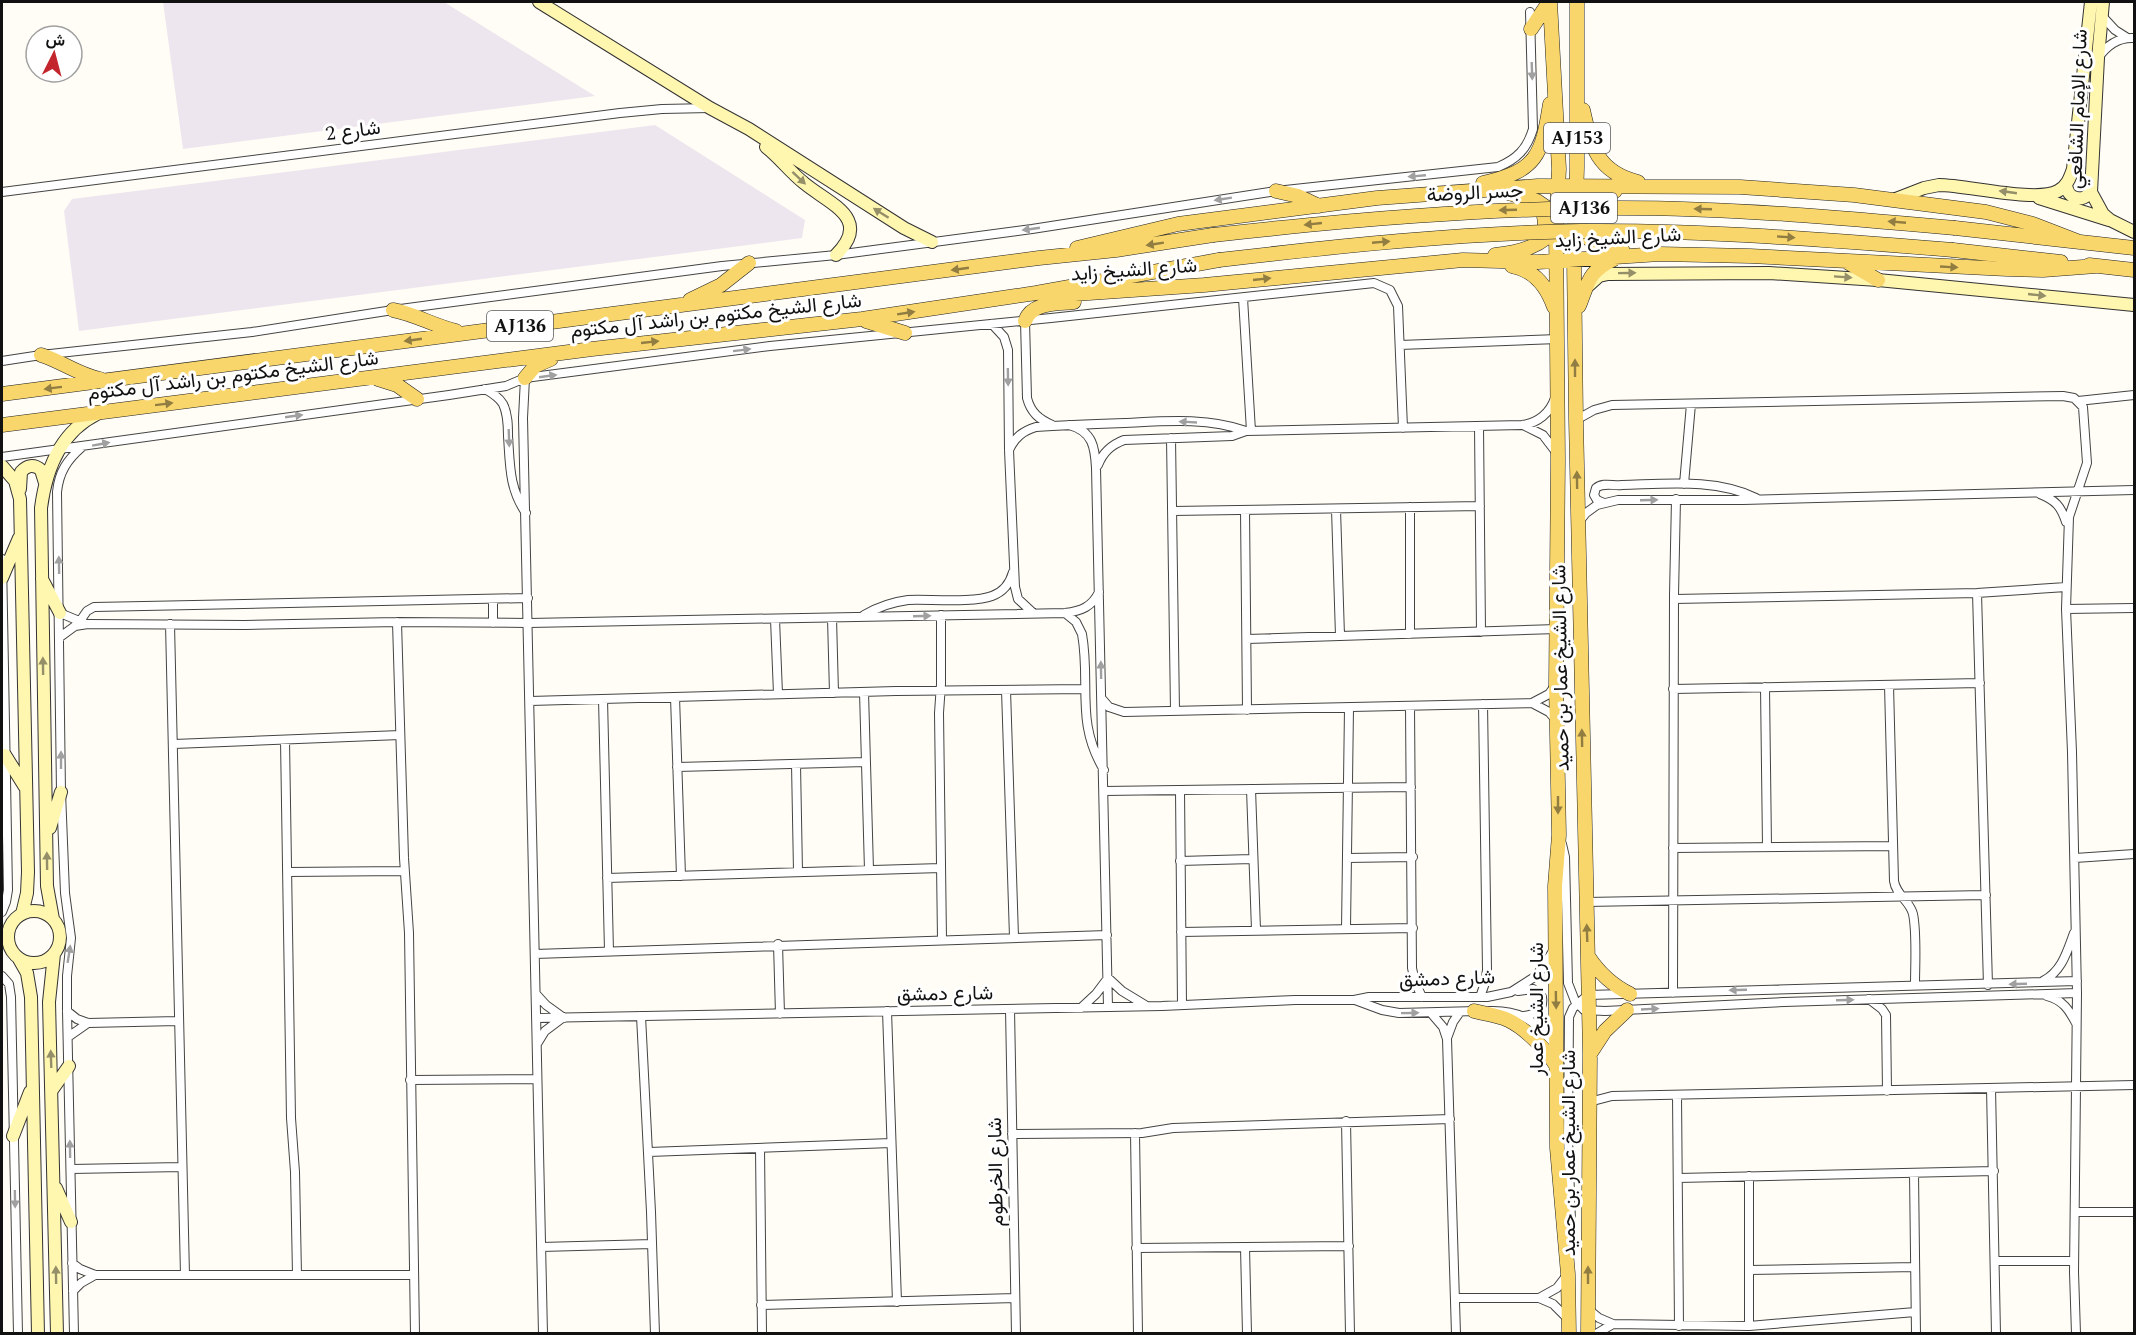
<svg xmlns="http://www.w3.org/2000/svg" width="2136" height="1335" font-family="Spectral,Vazirmatn,serif">
<style>
.industrial{fill:#eee6ef}
.lines{fill:none;stroke-linecap:round;stroke-linejoin:round}
.street-casing{stroke:#444;stroke-width:10}
.secondary-casing{stroke:#333;stroke-width:14}
.primary-casing{stroke:#222;stroke-width:15}
.street{stroke:#fff;stroke-width:8}
.secondary{stroke:#fff6b0;stroke-width:12}
.primary{stroke:#f9d66b;stroke-width:14}
.primary-bridge-casing{stroke:#222;stroke-width:15;stroke-linecap:butt}
.primary-bridge{stroke:#f9d66b;stroke-width:14}
.oneway{fill:#a0a0a0}
.oneway2{fill:#948f68}
.oneway3{fill:#917d42}
.labels{text-anchor:middle;dominant-baseline:central;stroke-width:6;stroke-linejoin:round;paint-order:stroke}
.shield{fill:#fff;stroke:#585858;stroke-width:1.5}
.shield-label{font-size:18px;font-weight:bold;fill:#111}
.street-label{font-size:20px;fill:#111;stroke:#fff}
</style>
<rect width="100%" height="100%" fill="#fffdf5"/>
<path class="industrial" d="M163,2H444L595,96L183,149Z
M655,125L805,220L802,238L79,331L64,211L72,199Z"/>
<g class="lines">
<defs>
<path id="street" d="M2102,16L2115,30L2126,37
M2098,58C2107,45 2118,37 2134,38
M2,192L620,113L662,109L710,108
M1243,298L1251,431
M1025,321L1027,398C1031,413 1039,419 1052,425
M992,324L1004,337L1008,350L1009,450L1015,587L1018,599L1032,612
M1400,345L1558,339
M2,361L41,355L252,332L393,310L722,266L836,255L1032,229L1276,191L1498,167C1517,159 1527,149 1533,129L1530,12
M525,378L523,418L543,1334
M485,389C492,393 499,397 503,404C508,414 508,426 508,436C510,464 509,489 526,513
M2078,401L2134,395
M1576,420L1594,410L1612,405L2063,396L2074,398L2083,407L2087,463L2069,517L2066,609L2072,752L2077,993L2074,1272L2076,1334
M1069,425C1093,431 1095,448 1096,468L1108,1007
M1523,425L1543,435L1556,452
M1479,426L1481,632
M1171,438L1175,711
M1009,450C1015,437 1023,431 1036,427C1065,425 1095,424 1125,423C1164,421 1208,417 1246,431L1522,425C1538,423 1550,413 1555,398
M2,457L449,395L506,386L525,378L770,346L1051,318L1374,283L1390,290L1398,306L1403,428
M1098,465C1103,452 1111,445 1124,440L1232,436L1246,431
M1684,484L1691,404
M2040,494C2055,500 2061,506 2066,522
M1604,503L1597,500L1594,495L1596,488C1603,482 1613,486 1622,485C1665,484 1716,478 1756,498
M1410,507V634
M1336,509L1340,636
M1245,510L1247,710
M1172,511L1480,506
M1578,523L1586,513L1597,505L1618,500H1743L2134,490
M2,559L8,890L6,902L2,912
M1977,593L1988,985
M493,599V623
M1674,599L1977,593L2066,587
M2066,609L2134,608
M60,613L84,623
M1065,613L1076,622L1082,634C1091,685 1075,722 1104,770
M864,615C878,607 892,602 908,600C929,599 974,603 992,596C1003,592 1010,583 1013,572
M941,615V684L939,713L942,939
M832,618L834,693
M775,619L778,694
M80,621L87,611L94,607L528,598
M397,622L404,858L409,933L415,1334
M170,624L185,1275
M60,637L75,626L88,624L245,625L397,622L529,623L1065,613C1081,611 1092,607 1099,592
M1247,639L1557,629
M1889,685L1894,881C1896,895 1910,901 1913,914C1917,933 1915,965 1915,985
M1765,687L1767,847
M1673,689L1980,683
M1006,690L1014,937
M864,692L869,870
M675,697L681,876
M603,699L609,951
M1102,699L1109,707L1124,712L1532,703L1549,694L1556,684
M530,701L896,691L1084,689
M1532,703L1549,712L1556,720
M1410,707L1412,968L1415,982L1422,997
M285,740L291,1118L295,1172L297,1275
M174,744L400,735
M796,764L798,872
M677,767L866,762
M1251,789L1256,930
M1180,790L1182,1005
M1104,791L1411,787
M1562,844L1565,857L1568,983L1575,1001L1584,1010L1605,1011L1784,1002L2077,993
M1673,848L1893,846
M1347,858L1413,857
M2075,858L2134,854
M1180,861L1252,859
M288,872L404,871
M607,878L941,868
M1586,902L1986,895
M1346,929L1349,708
M1181,932L1413,928
M778,944L780,1014
M535,954L1107,935
M2,976L9,984L11,997L18,1334
M2043,981C2062,971 2067,952 2074,933
M1518,991L1533,989L1542,997C1544,1010 1536,1014 1524,1016
M1673,993L1674,595L1676,499
M536,994L546,1005L564,1018
M2047,996C2063,1000 2069,1010 2076,1023
M1480,997L1485,983L1487,970L1483,704
M1869,999L1882,1009L1886,1015L1887,1091
M1355,1000L1382,1010L1399,1013L1477,1011
M1081,1008L1096,994L1108,978L1122,991L1145,1005
M1010,1009L1016,1334
M67,1011L77,1019L88,1023L178,1021
M887,1011L897,1302
M1490,1011C1524,1010 1536,1023 1557,1047
M1431,1013L1443,1027L1447,1039L1456,1334
M641,1016L651,1212L655,1334
M537,1018L1162,1006L1295,1000H1354L1369,997H1487L1511,992L1536,976L1547,961L1554,949
M68,1037L88,1023
M1447,1038L1453,1022L1460,1012
M537,1044L545,1031L561,1019
M410,1080L537,1079
M1991,1088L1996,1334
M1677,1095L1679,1326
M1589,1102L1612,1096L2134,1085
M1346,1121L1350,1334
M1135,1133L1138,1334
M1012,1134L1142,1133L1173,1128L1450,1119
M760,1148L762,1334
M649,1152L891,1143
M71,1169L182,1167
M1914,1173L1916,1334
M1749,1176V1326
M1678,1178L1994,1171
M2075,1212H2134
M541,1247L652,1244
M1245,1247L1247,1334
M1136,1248L1349,1246
M1572,1250L1568,1137L1569,1017L1573,1008L1588,995L2077,981
M1996,1261H2074
M72,1263L80,1269L95,1275H413
M1749,1270L1915,1267
M73,1291L81,1283L95,1275
M1456,1298H1539L1553,1304L1568,1319
M1539,1298L1557,1288L1567,1275
M761,1305L1015,1298
M1588,1309L1599,1318L1613,1324L1749,1326L1915,1312
M74,1334L67,1011V976L71,938L65,893L61,792L57,492C59,472 67,460 82,447
M1596,1334L1613,1324"/>
<path id="secondary" d="M539,2L710,108L749,129L904,228L932,242
M2103,2L2098,58L2091,192L2103,214L2110,220L2134,232
M766,147C780,158 790,172 804,183C829,204 873,218 836,255
M2066,185C2068,199 2082,203 2091,192
M2039,198L2109,220
M1893,200L1924,188L1939,185C1967,185 2036,203 2058,191C2067,186 2070,178 2073,169L2091,2
M1589,285L1599,276L1608,274L1769,273L1878,280L2134,305
M2,466L15,481L20,499L28,872L27,893L22,914
M20,489L21,472C27,465 34,464 41,470L45,483
M2,578L19,538
M42,579L60,613
M5,755L25,787
M50,828L61,792
M8 937a26 26 0 1 1 52 0a26 26 0 1 1-52 0Z
M53,919L47,886L41,508C46,469 60,432 97,414
M54,954L49,1002L57,1334
M19,959L27,973L31,997L38,1334
M52,1090L69,1066
M13,1136L30,1092
M56,1188L71,1222"/>
<path id="primary" d="M1550,2L1559,169L1556,226L1558,460L1556,684L1559,835L1555,886L1557,1148L1568,1274L1569,1334
M1577,2V168L1574,260L1576,420L1590,1054L1588,1334
M1531,29L1549,2
M1583,110C1591,146 1597,172 1638,182
M1483,183C1537,171 1542,155 1550,104
M1276,191L1298,196L1319,206
M1505,192L1537,201L1553,212
M1570,201C1583,193 1601,197 1615,191
M1537,202C1547,216 1547,227 1539,242
M1577,222C1588,243 1599,250 1623,251
M1955,228L2134,248
M1077,248L1178,224L1377,198L1538,186L1740,187L1854,195L1986,212L2033,224L2077,241
M1953,250L2061,262
M1495,255C1519,252 1543,247 1557,226
M1847,262L1878,280
M2089,265L2134,270
M1512,266C1534,270 1547,287 1554,307
M1060,295L1204,285L1463,260L1538,262L1660,254L1750,256L2007,269L2043,270L2096,266
M690,300L721,285L749,263
M1579,306C1589,281 1588,272 1614,259
M393,310C415,314 434,326 456,331
M866,321L905,333
M1025,321C1032,302 1057,304 1074,302
M41,355C61,361 79,375 100,379
M525,378L535,366L551,359
M378,379L397,385L417,399
M2,394L1039,258L1116,250L1213,235
M2,425L592,349L862,319L1036,293L1219,260
M1588,956C1599,973 1612,985 1630,994
M1474,1011C1485,1014 1498,1015 1508,1020C1525,1028 1547,1050 1557,1067
M1590,1054L1605,1031L1627,1010"/>
</defs>
<use href="#street" class="street-casing"/>
<use href="#secondary" class="secondary-casing"/>
<use href="#primary" class="primary-casing"/>
<use href="#street" class="street"/>
<use href="#secondary" class="secondary"/>
<use href="#primary" class="primary"/>
<defs>
<path id="primary-bridge" d="M1213,235C1348,220 1484,208 1620,208C1732,208 1844,218 1955,228
M1219,260C1339,246 1460,233 1581,231C1706,230 1829,240 1953,250"/>
</defs>
<use href="#primary-bridge" class="primary-bridge-casing"/>
<use href="#primary-bridge" class="primary-bridge"/>
</g>
<defs><path id="oneway-solid" d="M-6-.8H1V-3.2L6.5 0L1 3.2V.8H-6Z" transform="scale(1.5)"/></defs>
<g class="oneway">
<use href="#oneway-solid" transform="translate(1532 71) rotate(88)"/>
<use href="#oneway-solid" transform="translate(1417 176) rotate(175)"/>
<use href="#oneway-solid" transform="translate(1223 199) rotate(171)"/>
<use href="#oneway-solid" transform="translate(1031 229) rotate(172)"/>
<use href="#oneway-solid" transform="translate(742 350) rotate(-7)"/>
<use href="#oneway-solid" transform="translate(548 376) rotate(-8)"/>
<use href="#oneway-solid" transform="translate(1008 377) rotate(89)"/>
<use href="#oneway-solid" transform="translate(294 416) rotate(-8)"/>
<use href="#oneway-solid" transform="translate(1188 422) rotate(-177)"/>
<use href="#oneway-solid" transform="translate(509 438) rotate(88)"/>
<use href="#oneway-solid" transform="translate(101 444) rotate(-10)"/>
<use href="#oneway-solid" transform="translate(1649 500) rotate(-2)"/>
<use href="#oneway-solid" transform="translate(59 565) rotate(-91)"/>
<use href="#oneway-solid" transform="translate(922 616) rotate(-2)"/>
<use href="#oneway-solid" transform="translate(1101 670) rotate(-91)"/>
<use href="#oneway-solid" transform="translate(61 760) rotate(-90)"/>
<use href="#oneway-solid" transform="translate(69 954) rotate(-81)"/>
<use href="#oneway-solid" transform="translate(2018 984) rotate(178)"/>
<use href="#oneway-solid" transform="translate(1738 990) rotate(178)"/>
<use href="#oneway-solid" transform="translate(1845 1000) rotate(-2)"/>
<use href="#oneway-solid" transform="translate(1650 1009) rotate(-3)"/>
<use href="#oneway-solid" transform="translate(1410 1013) rotate(-1)"/>
<use href="#oneway-solid" transform="translate(70 1149) rotate(-91)"/>
<use href="#oneway-solid" transform="translate(15 1199) rotate(89)"/>
</g>
<g class="oneway2">
<use href="#oneway-solid" transform="translate(799 178) rotate(43)"/>
<use href="#oneway-solid" transform="translate(2008 192) rotate(-172)"/>
<use href="#oneway-solid" transform="translate(881 213) rotate(-148)"/>
<use href="#oneway-solid" transform="translate(1627 273) rotate(-1)"/>
<use href="#oneway-solid" transform="translate(1843 277) rotate(4)"/>
<use href="#oneway-solid" transform="translate(2037 295) rotate(6)"/>
<use href="#oneway-solid" transform="translate(43 666) rotate(-91)"/>
<use href="#oneway-solid" transform="translate(47 861) rotate(-91)"/>
<use href="#oneway-solid" transform="translate(51 1059) rotate(-92)"/>
<use href="#oneway-solid" transform="translate(56 1275) rotate(-91)"/>
</g>
<g class="oneway3">
<use href="#oneway-solid" transform="translate(1703 209) rotate(-178)"/>
<use href="#oneway-solid" transform="translate(1508 210) rotate(178)"/>
<use href="#oneway-solid" transform="translate(1897 222) rotate(-175)"/>
<use href="#oneway-solid" transform="translate(1313 224) rotate(174)"/>
<use href="#oneway-solid" transform="translate(1786 237) rotate(4)"/>
<use href="#oneway-solid" transform="translate(1381 242) rotate(-5)"/>
<use href="#oneway-solid" transform="translate(1155 244) rotate(171)"/>
<use href="#oneway-solid" transform="translate(1949 267) rotate(3)"/>
<use href="#oneway-solid" transform="translate(960 269) rotate(172)"/>
<use href="#oneway-solid" transform="translate(1262 279) rotate(-6)"/>
<use href="#oneway-solid" transform="translate(906 313) rotate(-9)"/>
<use href="#oneway-solid" transform="translate(413 340) rotate(172)"/>
<use href="#oneway-solid" transform="translate(650 342) rotate(-6)"/>
<use href="#oneway-solid" transform="translate(1575 368) rotate(-90)"/>
<use href="#oneway-solid" transform="translate(53 388) rotate(173)"/>
<use href="#oneway-solid" transform="translate(164 404) rotate(-7)"/>
<use href="#oneway-solid" transform="translate(1577 480) rotate(-91)"/>
<use href="#oneway-solid" transform="translate(1582 738) rotate(-91)"/>
<use href="#oneway-solid" transform="translate(1558 805) rotate(90)"/>
<use href="#oneway-solid" transform="translate(1587 933) rotate(-92)"/>
<use href="#oneway-solid" transform="translate(1556 1000) rotate(89)"/>
<use href="#oneway-solid" transform="translate(1588 1275) rotate(-90)"/>
</g>
<g class="labels">
<g class="shield">
<rect x="1544" y="123" width="66" height="30" rx="4.5"/>
<rect x="1551" y="193" width="66" height="30" rx="4.5"/>
<rect x="487" y="311" width="66" height="30" rx="4.5"/>
</g>
<g class="shield-label">
<text x="1577" y="138">AJ153</text>
<text x="1584" y="208">AJ136</text>
<text x="520" y="326">AJ136</text>
</g>
<g class="street-label">
<text transform="translate(2078 109) rotate(-88)">شارع الإمام الشافعي</text>
<text transform="translate(353 131) rotate(-7)">شارع 2</text>
<text transform="translate(1475 193) rotate(-3)">جسر الروضة</text>
<text transform="translate(1618 238) rotate(-3)">شارع الشيخ زايد</text>
<text transform="translate(1134 270) rotate(-4)">شارع الشيخ زايد</text>
<text transform="translate(716 316) rotate(-6)">شارع الشيخ مكتوم بن راشد آل مكتوم</text>
<text transform="translate(233 376) rotate(-7)">شارع الشيخ مكتوم بن راشد آل مكتوم</text>
<text transform="translate(1561 668) rotate(-91)">شارع الشيخ عمار بن حميد</text>
<text transform="translate(1447 979) rotate(-2)">شارع دمشق</text>
<text transform="translate(945 994) rotate(-1)">شارع دمشق</text>
<text transform="translate(1537 1009) rotate(-90)">شارع الشيخ عمار</text>
<text transform="translate(1569 1153) rotate(-90)">شارع الشيخ عمار بن حميد</text>
<text transform="translate(996 1172) rotate(-91)">شارع الخرطوم</text>
</g>
</g>
<rect width="2136" height="1335" fill="none" stroke="#111111" stroke-width="6"/>
<g transform="translate(54 54) rotate(6)"><circle r="28" fill="#ffffff" stroke="#a0a0a0" stroke-width="1.5"/>
<path d="M0-4.5L10 22L0 15L-10 22Z" fill="#c4262e"/>
<text y="-9" font-size="16" font-weight="bold" text-anchor="middle" fill="#111111">ش</text>
</g>
</svg>
